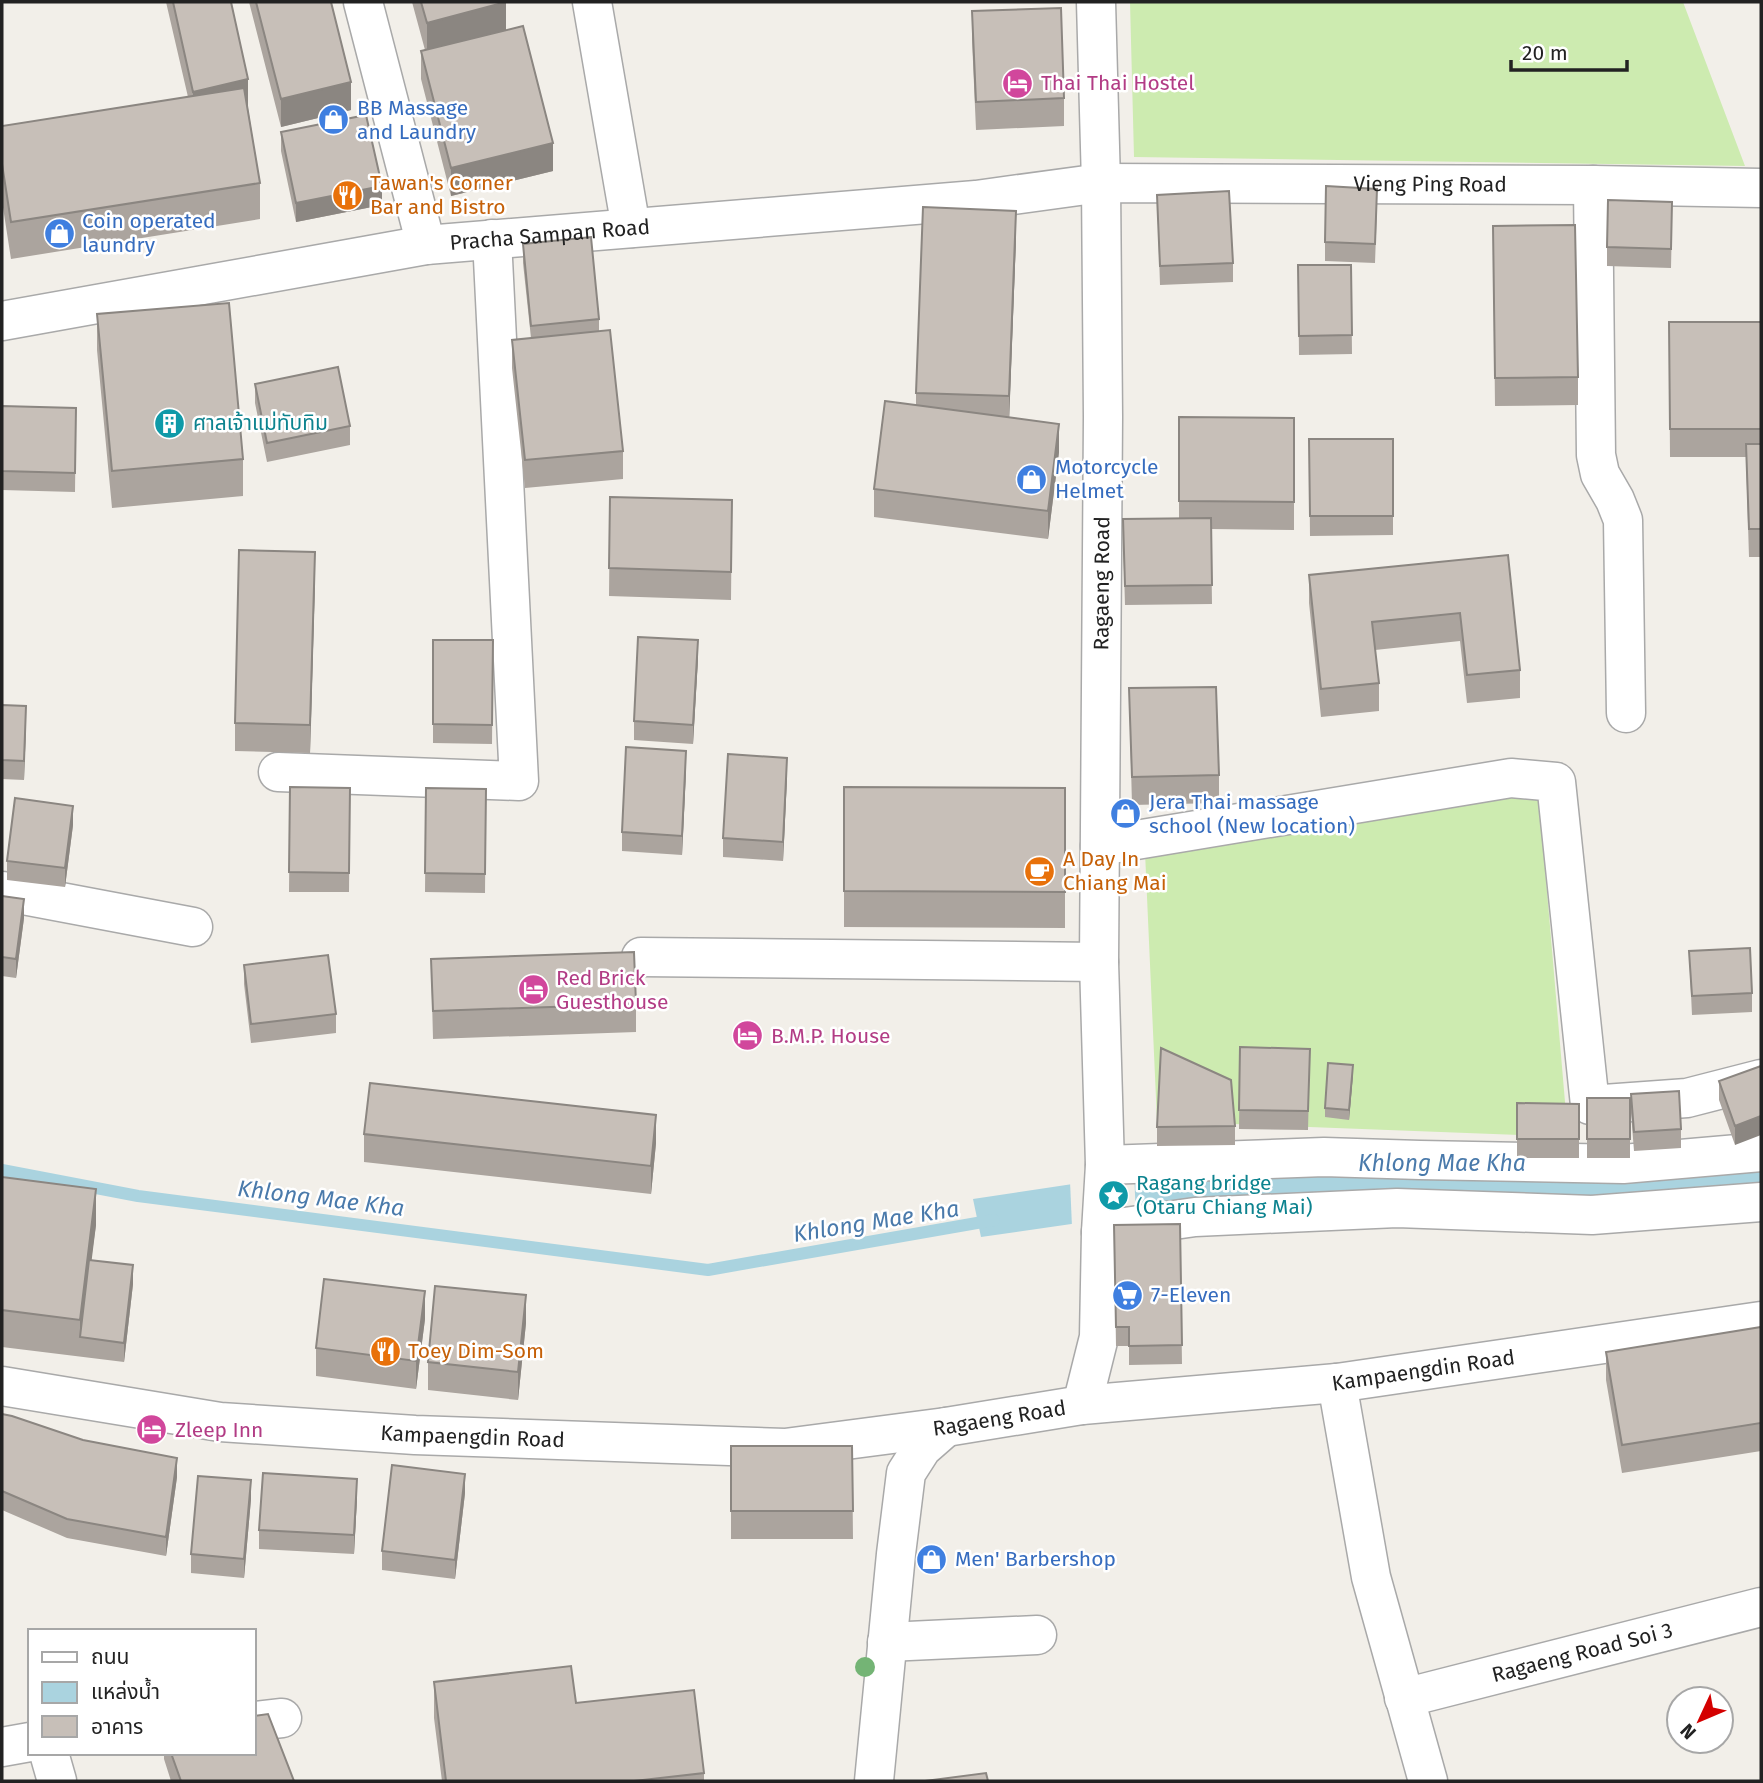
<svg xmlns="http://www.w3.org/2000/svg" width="1763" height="1783" font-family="'Fira Sans','Noto Sans Thai',sans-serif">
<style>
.grass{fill:#cdebb0}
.water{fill:#aad3df}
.pier{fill:#f2efe9}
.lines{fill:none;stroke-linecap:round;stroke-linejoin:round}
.stream{stroke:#aad3df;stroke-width:12}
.minor-casing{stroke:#a9a9a9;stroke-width:41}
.minor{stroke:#fff;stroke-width:38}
.tree{fill:#74b475}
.wall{fill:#aba49e}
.shaded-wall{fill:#8b8681}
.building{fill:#c7bfb8;stroke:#8b8681;stroke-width:2}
.labels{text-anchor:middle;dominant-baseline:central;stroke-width:5;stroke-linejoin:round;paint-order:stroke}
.hotel-label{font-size:21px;fill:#b23c85;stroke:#fff;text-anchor:start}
.shop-label{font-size:21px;fill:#366cbe;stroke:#fff;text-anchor:start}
.food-label{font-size:21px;fill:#c56008;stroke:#fff;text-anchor:start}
.street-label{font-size:21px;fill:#222;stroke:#fff}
.culture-label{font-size:21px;fill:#0d838f;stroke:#fff;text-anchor:start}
.water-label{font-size:23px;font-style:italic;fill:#4a7aab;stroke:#fff}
</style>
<rect width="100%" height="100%" fill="#f2efe9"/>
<path class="grass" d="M1130,2H1683L1745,166L1134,157Z
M1504,797L1539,798L1568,1137L1157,1121L1145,852Z"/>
<path class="water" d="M1761,1159V1196L1196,1206L981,1237L973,1199L1193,1166Z"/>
<path class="pier" d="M1134,1171L1136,1218L1072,1227L1070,1181Z"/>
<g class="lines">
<path class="stream" d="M2,1170L138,1196L708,1270L994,1220"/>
<defs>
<g id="minor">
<path d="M363,2L426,245"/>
<path d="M592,2L631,228"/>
<path d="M1593,185L1596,455L1600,474L1615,500L1623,520L1626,713"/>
<path id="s1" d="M2,321L426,245L976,200L1101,183L1593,185L1761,188"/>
<path d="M278,772L519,781L492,239"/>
<path d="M1100,846L1511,778L1556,782L1590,1105L1687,1098L1761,1079"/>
<path d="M2,891L193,927"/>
<path d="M641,957L1099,962"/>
<path d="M1105,1165L1324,1157L1420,1160L1623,1164L1761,1152"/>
<path d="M1101,1232L1125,1227L1195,1217L1397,1208L1592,1215L1761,1202"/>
<path d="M1337,1383L1371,1577L1428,1781"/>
<path id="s2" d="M2,1386L220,1422L415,1435L785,1448L946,1427L1082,1405L1337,1383L1761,1321"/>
<path id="s3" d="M1082,1405L1099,1337L1101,1232L1105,1165L1099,962L1103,417L1101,183L1096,2"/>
<path d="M887,1642L1037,1635"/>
<path id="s4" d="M1404,1698L1761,1607"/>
<path d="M254,1721L282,1718"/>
<path d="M2,1747L30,1742"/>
<path d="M49,1753L57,1781"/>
<path d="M874,1781L896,1554L906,1473L922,1448L946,1427"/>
</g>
</defs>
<use href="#minor" class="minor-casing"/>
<use href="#minor" class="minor"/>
</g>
<circle class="tree" cx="865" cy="1667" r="10"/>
<path class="wall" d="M166,2H231L260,183V219L11,259L2,201V126L188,97Z
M249,2H331L351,110L281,127Z
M412,2H506V30L553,171L451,196L421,79V51L425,50Z
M972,11L1064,98V126L976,130L972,39Z
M281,132L382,205L296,222L281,151Z
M1157,195L1233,263V282L1160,285Z
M1377,208L1375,263L1325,261V242Z
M1672,221L1671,268L1607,266V247Z
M1493,226L1578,377V405L1495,406Z
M1016,239L1009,418L1059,452L1048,539L874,517V489L916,405V393Z
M523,244L599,319V331L623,451V479L525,488L512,368V340L531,338L523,263Z
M1298,265H1351L1352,354L1299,355Z
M97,314L243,459V496L112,508L97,350Z
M1669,322H1761V557H1749L1746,457H1670Z
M255,384L350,426V445L267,462L255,403Z
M2,406L76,408L75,492L2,490Z
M1179,417L1294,418V530L1211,529L1212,604L1125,605L1123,538L1179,518Z
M1309,439H1393V535L1310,536Z
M610,497L732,500L731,600L609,596Z
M1508,555L1520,670V698L1467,703L1460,641L1375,650L1379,683V711L1321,717L1309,603V575Z
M315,580L310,753L235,751V723Z
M433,640H493L492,744L433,743Z
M698,659L693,744L634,740V721Z
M1129,688L1219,775V803L1132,805Z
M2,705L26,725L24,780L2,779Z
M686,770L682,855L622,851V832Z
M787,777L783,861L723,857V838Z
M290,787L350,788L349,892H289Z
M844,787L1065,788V928L844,927Z
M426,788L486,789L485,893L425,892Z
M73,825L65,887L7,880V861Z
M2,896L24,918L16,978L2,976Z
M1689,951L1752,993V1012L1692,1015Z
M431,959L636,1004V1032L433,1039Z
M244,965L336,1014V1033L251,1043L244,984Z
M1240,1047L1310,1049L1308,1130L1239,1129Z
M1761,1066L1735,1145L1719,1100V1081Z
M1353,1074L1349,1120L1325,1117V1108Z
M1631,1094L1681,1129V1148L1634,1151L1631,1113Z
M1587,1098H1630V1158H1587Z
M1517,1103L1579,1104V1158H1517Z
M1235,1126V1145L1157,1146V1127Z
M364,1134L656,1143L651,1194L364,1162Z
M2,1177L96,1225L91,1260L133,1284L124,1362L2,1347Z
M1180,1224L1182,1364L1129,1365V1346H1116L1114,1225Z
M425,1319L416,1389L316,1376V1348Z
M526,1323L518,1400L428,1390V1362Z
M1761,1327V1451L1622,1473L1606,1380V1352Z
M2,1414L177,1477L166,1556L67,1538L2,1510Z
M731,1446H852L853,1539H731Z
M465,1493L455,1579L382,1570V1551Z
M357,1498L354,1554L259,1549V1530Z
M251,1499L244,1578L191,1573V1554Z
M434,1682L576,1703L704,1773V1781H442L434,1718Z
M164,1753H254L294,1781H171L164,1759Z"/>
<path class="shaded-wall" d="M506,2V39L427,60V23Z
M248,79V107L193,120V92Z
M351,82V110L281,127V99Z
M553,143V171L451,196V168Z
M382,186V205L296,222V203Z
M1016,211V239L1009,424V396Z
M1059,424V452L1048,539V511Z
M315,552V580L310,753V725Z
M698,640V659L693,744V725Z
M26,706V725L24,780V761Z
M686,751V770L682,855V836Z
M787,758V777L783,861V842Z
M73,806V825L65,887V868Z
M24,899V918L16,978V959Z
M1353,1065V1074L1349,1120V1110Z
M656,1115V1143L651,1194V1166Z
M1761,1116V1135L1735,1145V1126Z
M96,1189V1225L82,1338L80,1337V1320Z
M133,1265V1284L124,1362V1343Z
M425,1291V1319L416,1389V1361Z
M526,1295V1323L518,1400V1372Z
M177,1458V1477L166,1556V1537Z
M465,1474V1493L455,1579V1560Z
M357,1479V1498L354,1554V1535Z
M251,1480V1499L244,1578V1559Z"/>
<path class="building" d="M173,2H231L248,79L193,92Z
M256,2H331L351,82L281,99Z
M421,2H506L427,23Z
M1061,8L1064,98L976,102L972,11Z
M523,26L553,143L451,168L421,51Z
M244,88L260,183L11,222L2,164V126Z
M366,115L382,186L296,203L281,132Z
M1326,186L1377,189L1375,244L1325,242Z
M1229,191L1233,263L1160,266L1157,195Z
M1608,200L1672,202L1671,249L1607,247Z
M923,207L1016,211L1009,396L916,393Z
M1575,225L1578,377L1495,378L1493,226Z
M591,237L599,319L531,326L523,244Z
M1298,265H1351L1352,335L1299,336Z
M229,303L243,459L112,471L97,314Z
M1669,322H1761V429H1670Z
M610,330L623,451L525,460L512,340Z
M338,367L350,426L267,443L255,384Z
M885,401L1059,424L1048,511L874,489Z
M2,406L76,408L75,473L2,471Z
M1179,417L1294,418V502L1179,501Z
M1309,439H1393V516H1310Z
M1746,444H1761V529H1749Z
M610,497L732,500L731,572L609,568Z
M1211,518L1212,585L1125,586L1123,519Z
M239,550L315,552L310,725L235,723Z
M1508,555L1520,670L1467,675L1460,613L1372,622L1379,683L1321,689L1309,575Z
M638,637L698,640L693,725L634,721Z
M433,640H493L492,725L433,724Z
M1216,687L1219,775L1132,777L1129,688Z
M2,705L26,706L24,761L2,760Z
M626,747L686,751L682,836L622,832Z
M728,754L787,758L783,842L723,838Z
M290,787L350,788L349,873L289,872Z
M844,787L1065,788V892L844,891Z
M426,788L486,789L485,874L425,873Z
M15,798L73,806L65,868L7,861Z
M2,896L24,899L16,959L2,957Z
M1750,948L1752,993L1692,996L1689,951Z
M634,952L636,1004L433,1011L431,959Z
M328,955L336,1014L251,1024L244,965Z
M1240,1047L1310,1049L1308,1111L1239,1110Z
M1161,1048L1231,1080L1235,1126L1157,1127Z
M1328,1063L1353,1065L1349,1110L1325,1108Z
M1761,1066V1116L1735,1126L1719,1081Z
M370,1083L656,1115L651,1166L364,1134Z
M1679,1091L1681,1129L1634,1132L1631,1094Z
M1587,1098H1630V1139H1587Z
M1517,1103L1579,1104V1139H1517Z
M2,1177L96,1189L80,1320L2,1310Z
M1180,1224L1182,1345L1129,1346V1327H1116L1114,1225Z
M89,1260L133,1265L124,1343L80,1337Z
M324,1279L425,1291L416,1361L316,1348Z
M435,1286L526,1295L518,1372L428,1362Z
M1761,1327V1423L1622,1445L1606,1352Z
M2,1414L12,1416L83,1440L177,1458L166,1537L67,1519L2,1491Z
M731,1446H852L853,1511H731Z
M392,1465L465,1474L455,1560L382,1551Z
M263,1473L357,1479L354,1535L259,1530Z
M198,1476L251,1480L244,1559L191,1554Z
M571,1666L576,1703L694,1690L704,1773L634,1781H446L434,1682Z
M268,1714L294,1781H181L171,1753H254V1716Z
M986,1773L988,1781H925Z"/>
<defs>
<symbol id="hotel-disc" viewBox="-11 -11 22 22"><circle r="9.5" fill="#d1479c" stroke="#fff"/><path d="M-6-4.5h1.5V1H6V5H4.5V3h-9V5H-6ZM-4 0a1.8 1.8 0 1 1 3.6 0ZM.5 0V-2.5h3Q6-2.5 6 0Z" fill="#fff"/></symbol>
<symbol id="shop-disc" viewBox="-11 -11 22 22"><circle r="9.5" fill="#3f7fe0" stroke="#fff"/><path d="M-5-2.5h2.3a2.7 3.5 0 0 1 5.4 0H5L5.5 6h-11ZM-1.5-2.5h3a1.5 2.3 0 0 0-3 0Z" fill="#fff"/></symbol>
<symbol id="restaurant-disc" viewBox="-11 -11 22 22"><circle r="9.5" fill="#e8710a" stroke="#fff"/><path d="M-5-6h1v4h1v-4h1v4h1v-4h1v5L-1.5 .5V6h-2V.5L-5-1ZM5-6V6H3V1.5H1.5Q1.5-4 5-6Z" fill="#fff"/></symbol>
<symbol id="building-disc" viewBox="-11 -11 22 22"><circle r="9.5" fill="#0f9aa8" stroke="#fff"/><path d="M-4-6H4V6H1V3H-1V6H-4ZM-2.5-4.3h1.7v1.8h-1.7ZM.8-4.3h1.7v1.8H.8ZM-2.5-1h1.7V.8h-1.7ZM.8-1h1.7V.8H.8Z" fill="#fff"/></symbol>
<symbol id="cafe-disc" viewBox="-11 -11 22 22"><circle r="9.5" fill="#e8710a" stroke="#fff"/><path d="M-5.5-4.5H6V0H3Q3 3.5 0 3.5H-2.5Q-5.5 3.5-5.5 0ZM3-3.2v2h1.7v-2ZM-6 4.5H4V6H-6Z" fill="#fff"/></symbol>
<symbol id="sight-disc" viewBox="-11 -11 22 22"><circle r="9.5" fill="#0f9aa8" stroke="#fff"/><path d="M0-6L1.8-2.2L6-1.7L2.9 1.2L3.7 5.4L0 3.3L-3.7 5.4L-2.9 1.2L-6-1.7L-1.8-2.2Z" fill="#fff"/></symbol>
<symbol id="supermarket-disc" viewBox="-11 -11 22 22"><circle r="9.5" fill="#3f7fe0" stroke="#fff"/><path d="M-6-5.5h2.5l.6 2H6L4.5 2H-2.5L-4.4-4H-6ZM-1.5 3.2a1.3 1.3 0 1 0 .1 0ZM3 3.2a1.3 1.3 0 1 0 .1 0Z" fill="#fff"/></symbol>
</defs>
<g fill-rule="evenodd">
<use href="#hotel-disc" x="1000" y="66" width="35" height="35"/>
<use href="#shop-disc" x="316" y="102" width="35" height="35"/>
<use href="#restaurant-disc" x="330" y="178" width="35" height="35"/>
<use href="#shop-disc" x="42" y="216" width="35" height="35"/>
<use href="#building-disc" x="152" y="406" width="35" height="35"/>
<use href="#shop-disc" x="1014" y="462" width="35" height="35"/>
<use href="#shop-disc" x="1108" y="796" width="35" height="35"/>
<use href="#cafe-disc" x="1022" y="854" width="35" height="35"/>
<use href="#hotel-disc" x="516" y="972" width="35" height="35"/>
<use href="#hotel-disc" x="730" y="1018" width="35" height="35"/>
<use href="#sight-disc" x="1096" y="1178" width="35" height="35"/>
<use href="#supermarket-disc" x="1110" y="1278" width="35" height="35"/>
<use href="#restaurant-disc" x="368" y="1334" width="35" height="35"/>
<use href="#hotel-disc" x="134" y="1412" width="35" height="35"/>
<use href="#shop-disc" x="914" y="1542" width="35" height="35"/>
</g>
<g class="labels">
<g class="hotel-label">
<text x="1041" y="83">Thai Thai Hostel</text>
<text x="556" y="978">Red Brick<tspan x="556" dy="24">Guesthouse</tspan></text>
<text x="771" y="1036">B.M.P. House</text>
<text x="175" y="1430">Zleep Inn</text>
</g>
<g class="shop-label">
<text x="357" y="108">BB Massage<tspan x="357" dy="24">and Laundry</tspan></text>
<text x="82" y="221">Coin operated<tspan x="82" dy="24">laundry</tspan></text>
<text x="1055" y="467">Motorcycle<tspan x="1055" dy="24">Helmet</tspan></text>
<text x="1149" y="802">Jera Thai massage<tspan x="1149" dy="24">school (New location)</tspan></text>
<text x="1151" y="1295">7-Eleven</text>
<text x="955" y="1559">Men' Barbershop</text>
</g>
<g class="food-label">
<text x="370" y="183">Tawan's Corner<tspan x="370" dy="24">Bar and Bistro</tspan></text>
<text x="1063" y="859">A Day In<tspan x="1063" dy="24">Chiang Mai</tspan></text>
<text x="408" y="1351">Toey Dim-Som</text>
</g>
<g class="street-label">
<text stroke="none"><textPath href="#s1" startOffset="1438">Vieng Ping Road</textPath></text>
<text stroke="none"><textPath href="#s1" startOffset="555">Pracha Sampan Road</textPath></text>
<text stroke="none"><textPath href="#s3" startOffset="824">Ragaeng Road</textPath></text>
<text stroke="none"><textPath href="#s2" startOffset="1430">Kampaengdin Road</textPath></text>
<text stroke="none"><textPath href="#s2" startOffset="1003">Ragaeng Road</textPath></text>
<text stroke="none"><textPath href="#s2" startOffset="474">Kampaengdin Road</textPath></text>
<text stroke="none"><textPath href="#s4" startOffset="184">Ragaeng Road Soi 3</textPath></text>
</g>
<g class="culture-label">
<text x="193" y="423">ศาลเจ้าแม่ทับทิม</text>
<text x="1136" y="1183">Ragang bridge<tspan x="1136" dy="24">(Otaru Chiang Mai)</tspan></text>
</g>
<g class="water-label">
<text x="1442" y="1163">Khlong Mae Kha</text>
<text transform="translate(321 1198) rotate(7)">Khlong Mae Kha</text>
<text transform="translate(876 1221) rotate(-9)">Khlong Mae Kha</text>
</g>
</g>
<rect width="1763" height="1783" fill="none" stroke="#222222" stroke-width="7"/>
<rect x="28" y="1629" width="228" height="126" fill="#ffffff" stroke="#a7a7a7" stroke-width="2"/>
<rect x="42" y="1652" width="35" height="10" fill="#ffffff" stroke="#a7a7a7" stroke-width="2"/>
<text x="91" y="1664" font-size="21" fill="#222222">ถนน</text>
<rect x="42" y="1682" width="35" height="21" fill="#aad3df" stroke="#a7a7a7" stroke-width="2"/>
<text x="91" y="1699" font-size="21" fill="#222222">แหล่งน้ำ</text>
<rect x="42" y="1716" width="35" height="21" fill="#c7bfb8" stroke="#a7a7a7" stroke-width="2"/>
<text x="91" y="1734" font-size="21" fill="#222222">อาคาร</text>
<g transform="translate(1700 1720) rotate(226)"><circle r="33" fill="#ffffff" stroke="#a7a7a7" stroke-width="2"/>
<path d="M0-5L12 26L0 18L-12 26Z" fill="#d40000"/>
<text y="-10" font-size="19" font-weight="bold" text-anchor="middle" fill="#222222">N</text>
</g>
<path d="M1511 60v10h116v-10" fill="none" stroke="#222222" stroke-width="3.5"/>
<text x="1522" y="60" font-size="21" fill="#222222" stroke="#ffffff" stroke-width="5" paint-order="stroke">20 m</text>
</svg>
